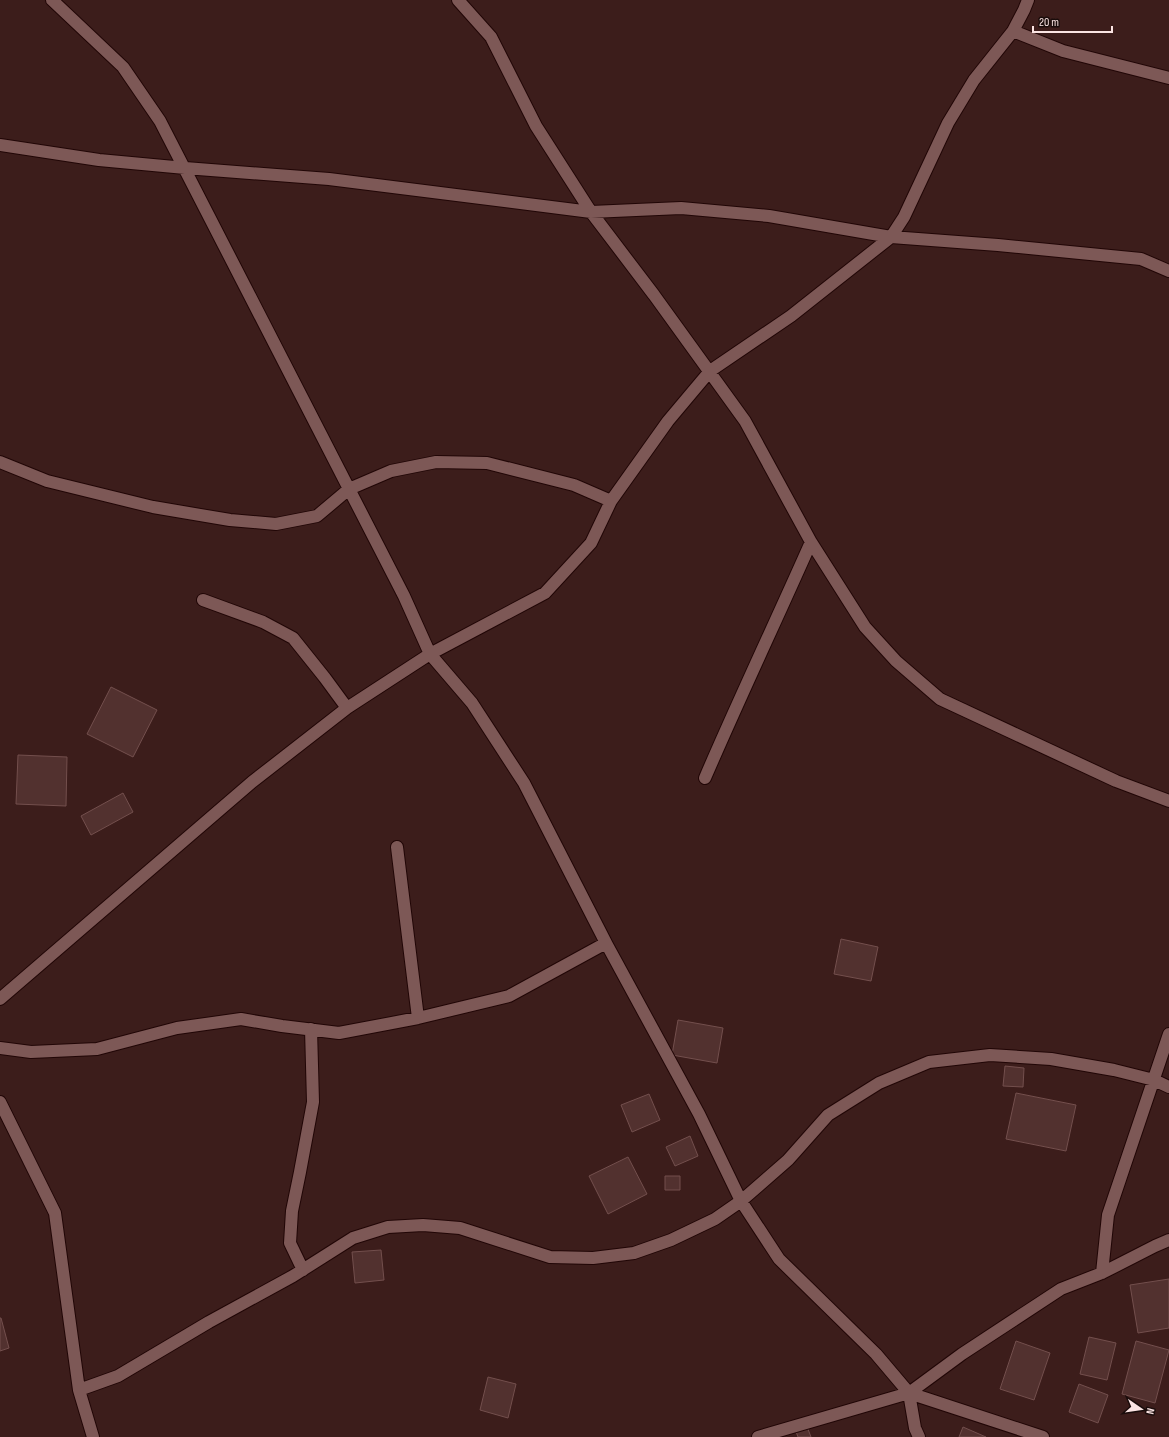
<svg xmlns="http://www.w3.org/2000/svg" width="1169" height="1437" font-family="'Sofia Sans Condensed',sans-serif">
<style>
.building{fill:#52312f;stroke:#734f4d}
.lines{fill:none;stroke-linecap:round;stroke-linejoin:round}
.minor-casing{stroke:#210606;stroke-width:14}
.minor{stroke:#7d5856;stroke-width:12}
</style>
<rect width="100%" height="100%" fill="#3c1d1b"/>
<path class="building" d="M111,687L157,710L133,757L87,734Z
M18,755L67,757L66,806L16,804Z
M123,793L133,812L91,835L81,816Z
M841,939L878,947L871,981L834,974Z
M678,1020L723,1028L717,1063L672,1055Z
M1005,1066L1024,1068L1023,1087L1003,1086Z
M1016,1093L1076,1105L1066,1151L1006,1139Z
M649,1094L660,1120L632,1132L621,1105Z
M690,1136L698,1156L675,1166L666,1147Z
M628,1157L647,1194L608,1214L589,1176Z
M665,1176H680V1190H665Z
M381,1250L384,1280L355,1283L352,1252Z
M1169,1279V1328L1138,1333L1130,1285Z
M0,1318H1L9,1348L0,1351Z
M1089,1337L1116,1343L1107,1380L1080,1374Z
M1016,1341L1050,1353L1034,1400L1000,1389Z
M1136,1341L1169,1350L1155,1403L1122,1394Z
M488,1377L516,1384L508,1418L480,1410Z
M1079,1384L1108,1395L1098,1423L1069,1412Z
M806,1424L811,1437H798L795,1429Z
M963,1427L986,1437H959Z"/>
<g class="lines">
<defs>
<path id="minor" d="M52,0L123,67L160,121L404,596L430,654L472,703L524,783L606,943L699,1114L741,1201L779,1259L876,1354L909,1393L915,1428L919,1437
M458,0L491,37L536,126L591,212L654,295L745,421L811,542L865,627L896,661L940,699L1116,781L1169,801
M1013,31L1063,51L1169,78
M0,145L99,160L185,168L329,179L591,212L681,208L769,216L891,237L998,245L1141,259L1169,271
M0,462L47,481L153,507L230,520L276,524L317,516L349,489L391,471L436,462L487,463L574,485L611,501
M203,600L263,622L293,638L325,678L347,708
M705,778C739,699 776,621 811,542
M397,847L418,1018
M0,999L252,782L347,708L430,654L545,593L591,543L611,501L668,421L710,371L791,316L891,237L904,217L948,123L974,80L1013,31L1024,10L1028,0
M0,1048L31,1052L97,1049L177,1028L241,1019L282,1026L339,1033L418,1018L509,996L606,943
M0,1102L55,1213L79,1390L93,1437
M303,1270L290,1243L292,1211L300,1172L313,1102L311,1029
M1102,1273L1108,1215L1169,1034
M79,1390L118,1376L209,1322L293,1276L353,1238L388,1227L423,1225L460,1228L550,1257L593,1258L634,1253L671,1240L715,1219L741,1201L788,1160L828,1115L879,1083L929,1062L990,1055L1051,1059L1114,1070L1154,1080L1169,1087
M909,1393L962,1354L1061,1289L1102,1273L1155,1246L1169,1240
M758,1437L909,1393L1043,1437"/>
</defs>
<use href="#minor" class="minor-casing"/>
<use href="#minor" class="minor"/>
</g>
<g transform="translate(1141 1409) rotate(103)" stroke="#1a0c0b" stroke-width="3" paint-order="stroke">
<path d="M0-3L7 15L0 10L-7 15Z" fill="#fbe4e3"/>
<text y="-6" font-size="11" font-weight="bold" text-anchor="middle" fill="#fbe4e3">N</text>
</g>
<path d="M1033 26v6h79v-6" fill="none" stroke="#fbe4e3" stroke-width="2"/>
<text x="1039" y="26" font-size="12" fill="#fbe4e3" stroke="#1a0c0b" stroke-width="3" paint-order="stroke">20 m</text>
</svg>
